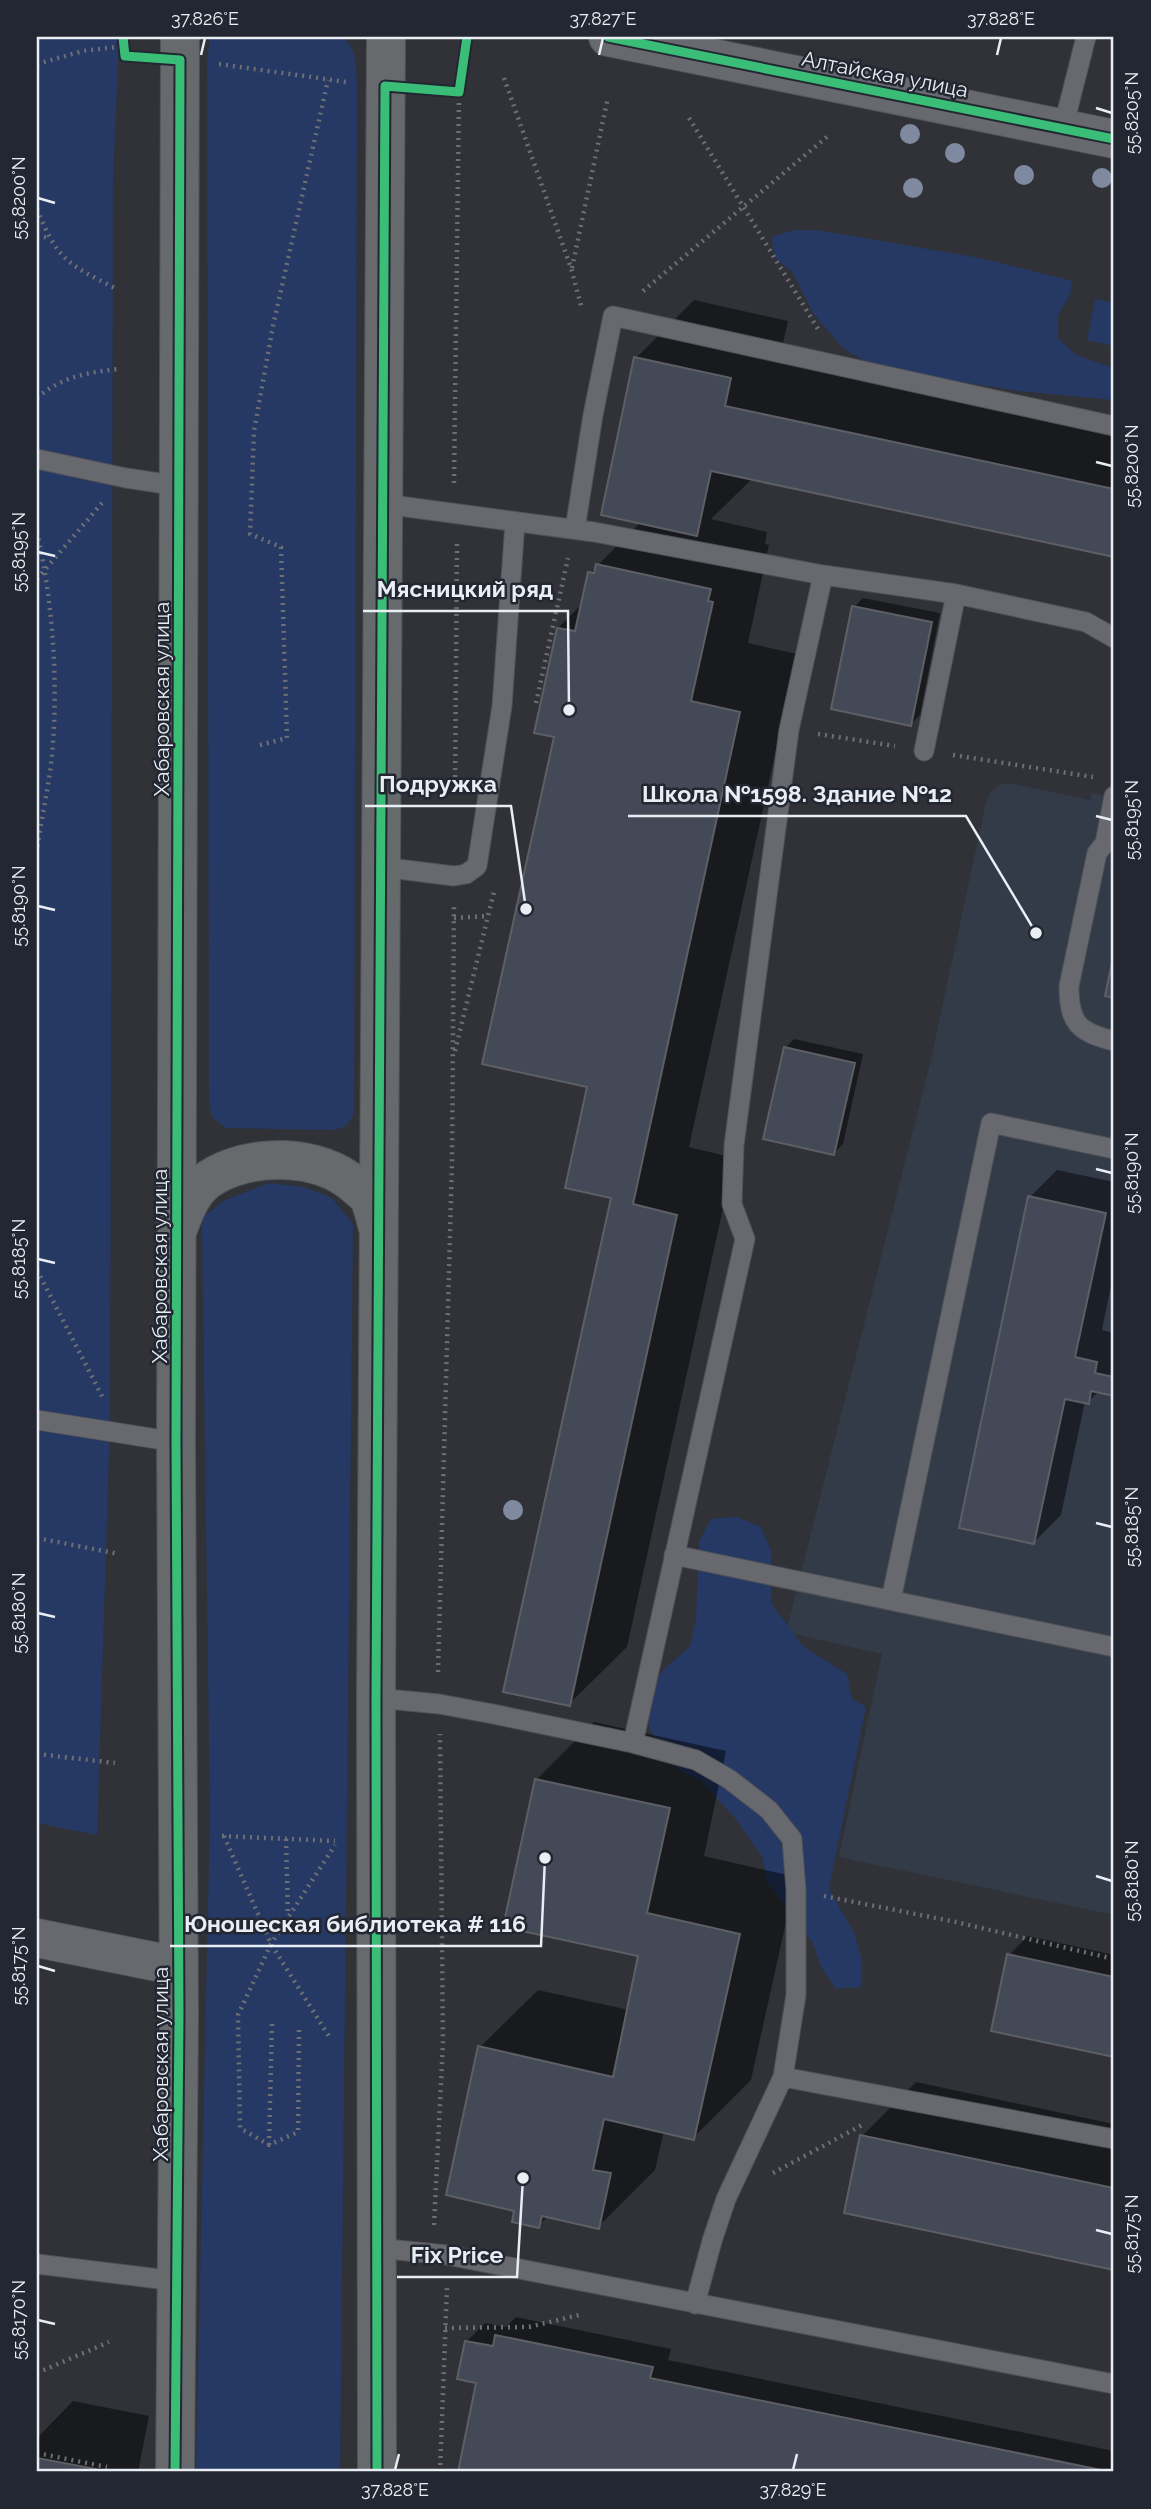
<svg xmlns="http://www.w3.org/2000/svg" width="1151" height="2509" font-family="Raleway,sans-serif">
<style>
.built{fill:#333b49}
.green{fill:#253964}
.shadow{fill:#0007}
.building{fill:#434956;stroke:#5d5f64;stroke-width:2}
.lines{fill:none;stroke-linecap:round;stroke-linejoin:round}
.service-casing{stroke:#4f5156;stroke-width:21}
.tertiary-casing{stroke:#4f5156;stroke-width:40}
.secondary-casing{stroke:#4f5156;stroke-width:40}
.path{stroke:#6d6f74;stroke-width:4.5;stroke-dasharray:2 5;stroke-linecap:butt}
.service{stroke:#67696f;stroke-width:19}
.tertiary{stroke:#67696f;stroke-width:38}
.secondary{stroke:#676a6c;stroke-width:38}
.cycleway-casing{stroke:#222732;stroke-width:13}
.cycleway{stroke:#3abd76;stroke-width:9}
.tree{fill:#7f8aa0}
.ticks{fill:none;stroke:#e9edf4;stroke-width:2.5}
.labels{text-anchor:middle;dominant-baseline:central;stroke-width:5;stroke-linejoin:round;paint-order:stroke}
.street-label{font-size:21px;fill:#e9edf4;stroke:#222732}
.leader{fill:none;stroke:#e9edf4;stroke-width:2.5}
.callout-dot{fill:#e9edf4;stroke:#222732;stroke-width:2.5}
.callout-label{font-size:23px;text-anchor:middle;font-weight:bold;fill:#e9edf4;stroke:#222732;stroke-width:5;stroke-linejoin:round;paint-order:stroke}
.neatline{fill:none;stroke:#e9edf4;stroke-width:2.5}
.ticks-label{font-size:18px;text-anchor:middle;fill:#e9edf4}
</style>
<rect width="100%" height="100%" fill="#303238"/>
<path class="built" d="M1009,783L1090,800L1092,793L1114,798V1915L839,1857L882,1654L786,1632L930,1064L986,803L990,792L999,785Z"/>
<path class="green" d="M37,37H117L119,44L113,176L110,1423L97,1835L37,1823Z
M210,37H343C357,49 356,66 357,83L354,1114L346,1126L335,1130L226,1128L212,1117L209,1104L207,62Z
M794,230H817L980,258L1072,281L1070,295L1058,315V338L1076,355L1114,368V400L1019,391L929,377L863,360L843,348L813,313L793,273L776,259L771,237Z
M1095,299L1114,303V346L1087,340Z
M269,1183L303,1187L331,1197L353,1224L340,2472H196L210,1815L202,1226L204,1216L225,1200Z
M737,1517L761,1527L771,1551V1603L803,1646L847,1674L852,1699L866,1707L829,1888L855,1935L862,1960L861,1987L836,1989L821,1967L813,1943L767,1882L763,1858L735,1818L701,1781L679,1770L660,1752L650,1729L644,1704L653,1680L690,1646L696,1620L699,1541L711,1519Z"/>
<path class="shadow" d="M694,300L788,321L782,348L1114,420V556L753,478L711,519L767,532L765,544L769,545L748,643L797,654L689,1147L734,1158L627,1647L569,1704L613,1197L589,1086L558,628L583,603L590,573L641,522L636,358Z
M863,598L940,613L920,715L911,724L854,607Z
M794,1039L863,1054L843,1144L834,1153L785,1048Z
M1057,1170L1114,1182V1271L1102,1330L1114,1333V1394L1099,1391L1088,1402L1085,1401L1061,1515L1034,1542L1030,1197Z
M594,1722L726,1751L704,1856L796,1877L751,2080L693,2138L664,2131L655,2170L598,2227L548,2216L538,2226L516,2209L480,2047L538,1990L629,2010L640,1955L536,1780Z
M1028,1936L1114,1955V2056L993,2029L1009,1955Z
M916,2082L1114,2124V2268L846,2212L862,2136Z
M516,2317L671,2349L668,2360L1114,2451V2472H459L478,2382L466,2342L485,2323L506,2327Z
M73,2401L149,2416L138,2472H37V2438Z"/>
<path class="building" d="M634,357L731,378L725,406L1114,489V557L711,471L697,536L601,515Z
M596,564L711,589L708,601L713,602L691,701L740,712L633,1204L677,1215L570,1706L503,1692L611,1198L565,1188L587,1087L482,1064L554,737L534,733L557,628L575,631L588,572L594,573Z
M852,606L932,622L911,726L831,709Z
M1114,953V998L1105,996Z
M784,1047L855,1063L834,1155L763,1139Z
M1028,1196L1106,1213L1075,1357L1097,1362L1095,1373L1114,1377V1396L1091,1391L1089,1404L1065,1399L1034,1544L959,1528Z
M535,1779L670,1808L647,1913L740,1934L694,2140L604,2119L593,2170L611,2173L599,2229L542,2216L539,2228L512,2222L514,2211L446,2195L478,2046L613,2077L638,1956L503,1927Z
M1007,1954L1114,1977V2057L991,2031Z
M860,2135L1114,2188V2270L844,2213Z
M495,2335L653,2367L650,2378L1111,2472H458L476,2383L457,2379L465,2341L493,2346Z
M37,2458L96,2469V2472H37Z"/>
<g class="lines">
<defs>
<path id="service" d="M1063,128L1086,37
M37,459L126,478L179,486
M384,504L594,532L823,575L789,730L734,1145L732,1204L745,1239L633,1743
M575,529L593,415L613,316L1114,426
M823,575L956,594L1086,622L1114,638
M924,751L956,594
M1114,796L1105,843L1097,853L1069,986C1069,1024 1079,1032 1114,1041
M382,867L454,876L466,874L477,866L502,706L515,522
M37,1420L176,1442
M674,1555L1114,1647
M891,1600L991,1123L1114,1149
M376,1698L439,1704L493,1714L633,1743L696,1760L729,1779L769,1810L792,1839L796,1890V1995L783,2077L1114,2139
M377,2248L447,2255L1114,2384
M37,2264L176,2281
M695,2304L712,2241L726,2199L783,2077"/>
<path id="tertiary" d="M608,37L1114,139
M37,1938L177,1966"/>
<path id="secondary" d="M178,1229C185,1210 192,1191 209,1179C250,1152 319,1153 356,1186C359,1189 365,1193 368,1197C373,1205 375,1219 378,1228
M175,2472L179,2015L176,1442L180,37
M377,2472L376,1698L386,37"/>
</defs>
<use href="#service" class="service-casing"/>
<use href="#tertiary" class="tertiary-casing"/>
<use href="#secondary" class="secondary-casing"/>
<path class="path" d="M37,64L83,51L124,46
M219,64L346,82
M504,78L571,268L582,309
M689,118L818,329
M37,209C57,259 67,264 115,288
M37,236L50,238
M572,268L608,97
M643,291L828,136
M37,398C61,377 88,372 120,369
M454,483L459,92
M37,532C52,598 58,675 53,742C51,778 42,814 37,849
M37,579L102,503
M536,703L568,558
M818,734L895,746
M260,745L287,738L281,547L250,534L254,431L273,326L328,80
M953,755L1093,777
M455,791L457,544
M454,918L488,916L494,892
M455,1051L488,916
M37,1270L104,1400
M37,1538L119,1554
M438,1672L452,1162L454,904
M37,1754L115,1763
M222,1836L335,1841
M224,1836L271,1944L330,2038
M286,1839L288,1915
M824,1896L956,1922L1114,1959
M299,2030L298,2132L269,2145L240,2128L238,2015L271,1944L335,1845
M269,2145L272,2022
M773,2173L864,2124
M434,2225L443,2043L440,1734
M445,2328L529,2327L583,2314
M37,2373L109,2342
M37,2453L107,2467
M440,2472L447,2287"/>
<use href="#service" class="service"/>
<use href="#tertiary" class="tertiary"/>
<use href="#secondary" class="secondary"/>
<defs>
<path id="cycleway" d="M123,37L125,56L180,60L176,1442L179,2015L175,2472
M608,37L1114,139
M377,2472L376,1698L385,86L459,92L467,37"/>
</defs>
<use href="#cycleway" class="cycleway-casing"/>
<use href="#cycleway" class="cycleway"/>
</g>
<g class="tree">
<circle cx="910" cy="134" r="10"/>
<circle cx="955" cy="153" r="10"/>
<circle cx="1024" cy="175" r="10"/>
<circle cx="1102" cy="178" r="10"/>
<circle cx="913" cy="188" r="10"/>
<circle cx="513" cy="1510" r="10"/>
</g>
<path class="ticks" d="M201,55L205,38M599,55L603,38M997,55L1001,38M1096,108L1112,113M38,198L55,203M1096,462L1112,466M38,552L55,556M1096,816L1112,820M38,906L55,910M1096,1169L1112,1173M38,1259L55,1263M1096,1523L1112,1527M38,1613L55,1617M1096,1876L1112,1881M38,1966L55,1971M1096,2230L1112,2234M38,2320L55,2324M395,2470L399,2454M793,2470L797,2454"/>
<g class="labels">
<g class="street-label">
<text transform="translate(885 74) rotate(11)">Алтайская улица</text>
<text transform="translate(161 699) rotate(-90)">Хабаровская улица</text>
<text transform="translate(159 1266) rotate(-90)">Хабаровская улица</text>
<text transform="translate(160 2064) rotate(-90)">Хабаровская улица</text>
</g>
</g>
<path class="leader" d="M569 710L568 611H363M526 909L511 806H365M1036 933L966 816H628M545 1858L541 1946H170M523 2178L517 2277H397"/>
<g class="callout-dot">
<circle cx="569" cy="710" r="7"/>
<circle cx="526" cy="909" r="7"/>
<circle cx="1036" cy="933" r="7"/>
<circle cx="545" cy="1858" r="7"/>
<circle cx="523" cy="2178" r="7"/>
</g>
<g class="callout-label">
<text x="465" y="597">Мясницкий ряд</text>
<text x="438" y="792">Подружка</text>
<text x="797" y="802">Школа №1598. Здание №12</text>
<text x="355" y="1932">Юношеская библиотека # 116</text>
<text x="457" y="2263">Fix Price</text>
</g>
<rect width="1151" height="2509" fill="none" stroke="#222732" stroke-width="77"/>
<rect x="38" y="38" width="1074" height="2432" class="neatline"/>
<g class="ticks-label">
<text x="205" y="25">37.826°E</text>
<text x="603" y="25">37.827°E</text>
<text x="1001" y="25">37.828°E</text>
<text transform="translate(1132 113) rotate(-90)" y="6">55.8205°N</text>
<text transform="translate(19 198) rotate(-90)" y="6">55.8200°N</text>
<text transform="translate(1132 466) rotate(-90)" y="6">55.8200°N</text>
<text transform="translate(19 552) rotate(-90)" y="6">55.8195°N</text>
<text transform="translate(1132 820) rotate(-90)" y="6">55.8195°N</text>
<text transform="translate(19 906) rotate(-90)" y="6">55.8190°N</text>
<text transform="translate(1132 1173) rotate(-90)" y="6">55.8190°N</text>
<text transform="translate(19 1259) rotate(-90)" y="6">55.8185°N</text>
<text transform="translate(1132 1527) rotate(-90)" y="6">55.8185°N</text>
<text transform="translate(19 1613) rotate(-90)" y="6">55.8180°N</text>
<text transform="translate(1132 1881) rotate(-90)" y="6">55.8180°N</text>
<text transform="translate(19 1966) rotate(-90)" y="6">55.8175°N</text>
<text transform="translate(1132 2234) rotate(-90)" y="6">55.8175°N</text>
<text transform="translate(19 2320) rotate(-90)" y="6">55.8170°N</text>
<text x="395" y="2496">37.828°E</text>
<text x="793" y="2496">37.829°E</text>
</g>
</svg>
